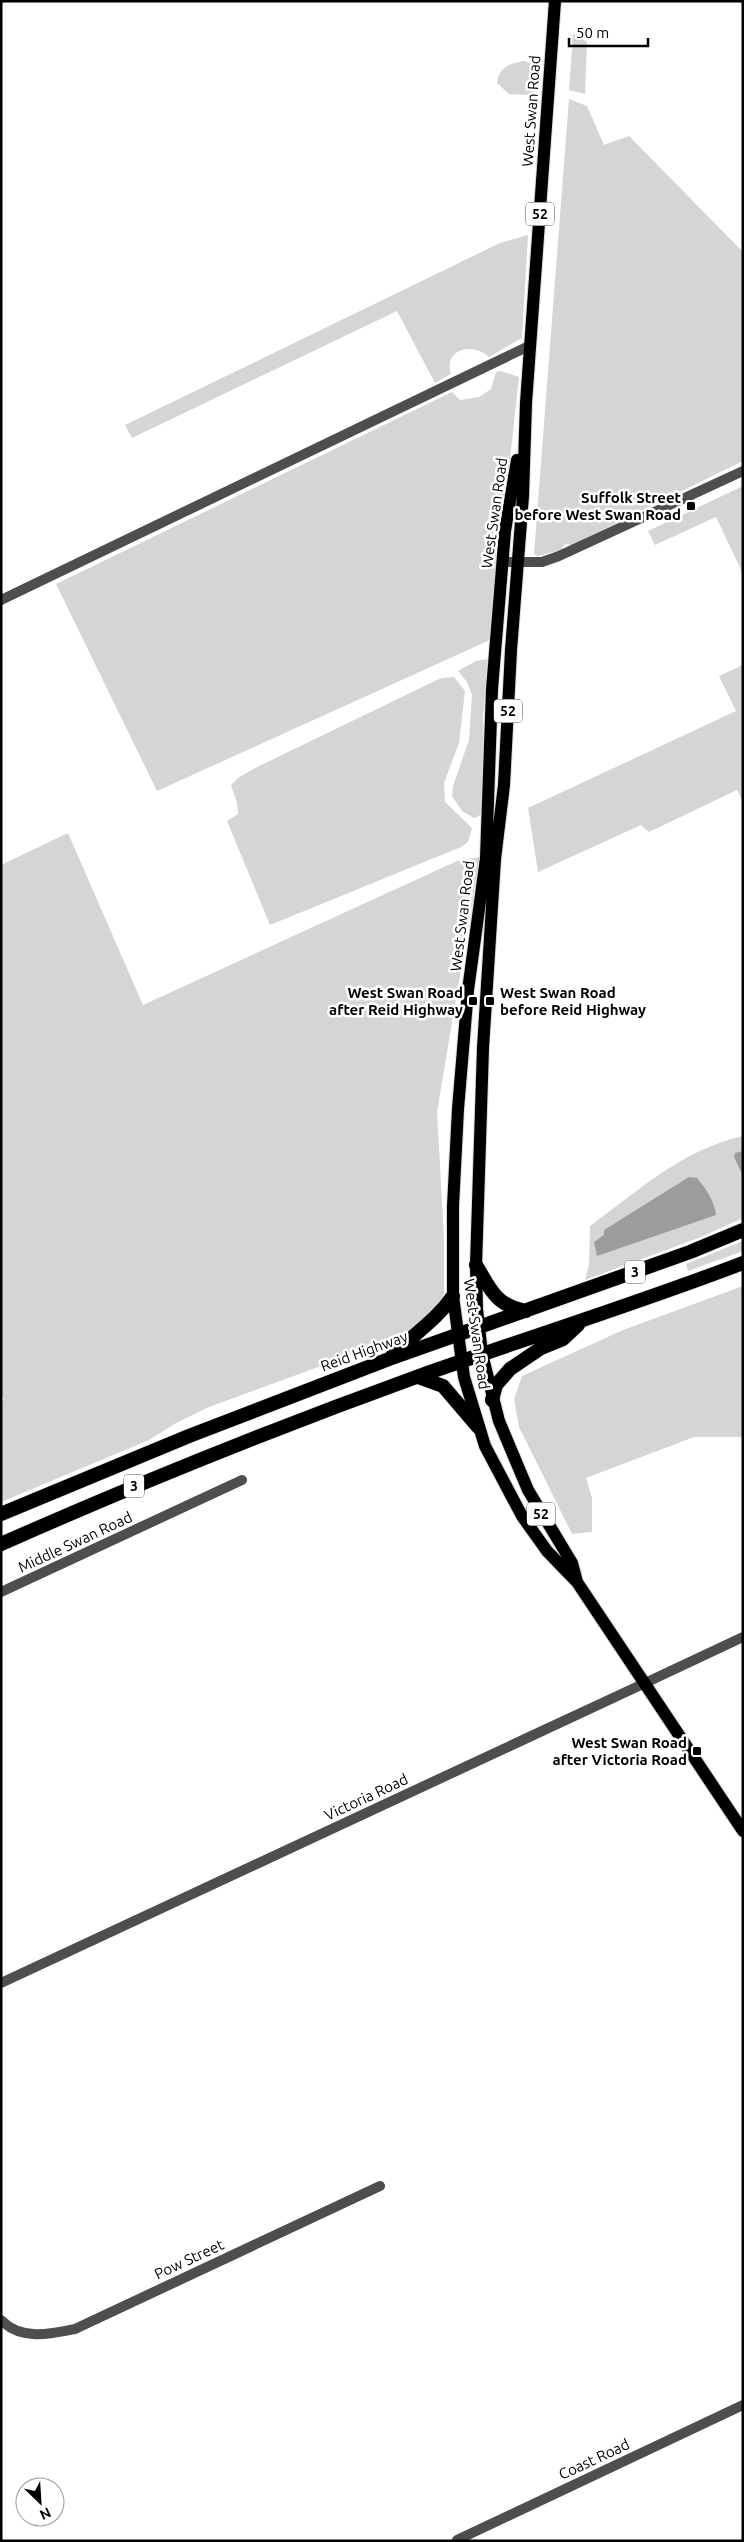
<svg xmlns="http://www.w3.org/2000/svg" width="744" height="2542" font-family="Ubuntu,sans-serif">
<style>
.green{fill:#d5d5d5}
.water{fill:#9c9c9c}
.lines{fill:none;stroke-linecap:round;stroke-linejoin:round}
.primary-casing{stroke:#dbdbdb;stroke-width:14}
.trunk-casing{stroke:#dbdbdb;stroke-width:15}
.minor{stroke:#4e4e4e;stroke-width:10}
.tertiary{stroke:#4e4e4e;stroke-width:10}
.primary{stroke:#000;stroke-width:12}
.trunk{stroke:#000;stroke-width:14}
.poi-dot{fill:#000;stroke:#fff;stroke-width:2}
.labels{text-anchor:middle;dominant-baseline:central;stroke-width:5;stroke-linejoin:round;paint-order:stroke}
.shield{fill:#fff;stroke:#4c4c4c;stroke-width:1}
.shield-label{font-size:14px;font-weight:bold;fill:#000}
.street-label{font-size:15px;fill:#000;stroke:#fff}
.poi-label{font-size:15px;font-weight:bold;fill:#000;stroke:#fff;text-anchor:end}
</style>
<rect width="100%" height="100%" fill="#fff"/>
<path class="green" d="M573,34L587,42L585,94L569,90Z
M524,61L533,64L537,69L535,90L532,95L509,94L497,83C499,68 509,63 524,61Z
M569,99L587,106L604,145L629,136L743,252V461L572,545L565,544L561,550L538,556L534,554Z
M528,235L522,338L489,357C474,342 443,348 451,374L435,383L397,311L132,438L125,425L500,243Z
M501,371L519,377L490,640L157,791L56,584L452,392L460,400L479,397L491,389L496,372Z
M743,486V574L716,517L655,545L648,531Z
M488,659L483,718L485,775L482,811L479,816L474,818L462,811L452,796L453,786L469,740L472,695L467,682L458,671L476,661Z
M743,665V802L737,790L649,832L641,825L538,872L528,808L736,711L719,676Z
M454,677L465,691L459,743L444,783L445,802L472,828L468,842L461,847L270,925L227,821L238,814L237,803L231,785L238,778L255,768L441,678Z
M68,833L143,1005L457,861L480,857L437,1112L444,1237V1294L440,1306L413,1329L381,1344L209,1407L176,1423L149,1440L1,1502V1402L4,1400L1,1395V865Z
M743,1136V1218L701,1237L585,1280L589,1265L590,1226C638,1191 683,1149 743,1136Z
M743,1241V1251L688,1271L686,1264Z
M743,1286V1437H694L586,1478L592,1498V1532L572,1534L519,1427L514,1399L522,1376L623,1330Z"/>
<path class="water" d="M743,1151V1176L734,1157L735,1153Z
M689,1177L697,1178C706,1189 714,1200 716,1215L597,1256L594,1242L604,1235V1230Z"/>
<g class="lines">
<defs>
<path id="primary" d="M555,1L526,403L523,496L511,650L504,785L495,859L483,1048L476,1265L477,1309L482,1354L499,1421L528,1490L572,1563L577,1582
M517,460L505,531L492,689L486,858L468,990L458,1109L453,1206V1296L464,1377L485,1446L522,1516L547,1551L577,1582L743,1831"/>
<path id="trunk" d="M476,1265C491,1290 495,1305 526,1311
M392,1356C412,1335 436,1321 453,1296
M418,1377L443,1386L478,1427
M492,1400L496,1385L510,1369L541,1348L563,1339L578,1325
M1,1514L189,1436L389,1359L690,1252L743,1230
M1,1544C139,1483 278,1427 419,1376C527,1338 636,1304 743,1263"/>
</defs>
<use href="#primary" class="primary-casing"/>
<use href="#trunk" class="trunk-casing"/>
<path class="minor" d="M1,600L531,345
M1,1592L242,1480
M1,1983L643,1684
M1,2320C21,2341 51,2334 75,2329L380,2186
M457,2540L743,2405"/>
<path class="tertiary" d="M503,562H542L559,556L743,471
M643,1684L743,1637"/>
<use href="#primary" class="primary"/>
<use href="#trunk" class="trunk"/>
</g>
<g class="poi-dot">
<rect x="686" y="501" width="10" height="10" rx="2.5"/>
<rect x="468" y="996" width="10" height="10" rx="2.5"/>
<rect x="485" y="996" width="10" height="10" rx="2.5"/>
<rect x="692" y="1746" width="10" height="10" rx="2.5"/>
</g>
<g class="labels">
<g class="shield">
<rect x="526" y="202.5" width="28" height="23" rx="4"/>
<rect x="494" y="699.5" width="28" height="23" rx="4"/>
<rect x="625" y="1260.5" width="20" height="23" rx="4"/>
<rect x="124" y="1474.5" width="20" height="23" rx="4"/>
<rect x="527" y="1502.5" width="28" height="23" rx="4"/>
</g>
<g class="shield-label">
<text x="540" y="214">52</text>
<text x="508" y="711">52</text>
<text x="635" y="1272">3</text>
<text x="134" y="1486">3</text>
<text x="541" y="1514">52</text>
</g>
<g class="street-label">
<text transform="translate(531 111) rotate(-86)">West Swan Road</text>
<text transform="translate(494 513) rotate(-82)">West Swan Road</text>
<text transform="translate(462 916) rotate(-83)">West Swan Road</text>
<text transform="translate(477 1334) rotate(82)">West Swan Road</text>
<text transform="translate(364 1351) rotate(-20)">Reid Highway</text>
<text transform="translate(75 1542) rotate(-25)">Middle Swan Road</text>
<text transform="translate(366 1797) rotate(-25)">Victoria Road</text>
<text transform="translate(189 2259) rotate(-25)">Pow Street</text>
<text transform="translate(594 2459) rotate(-25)">Coast Road</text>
</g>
<g class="poi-label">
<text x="681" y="497">Suffolk Street<tspan x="681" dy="17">before West Swan Road</tspan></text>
<text x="463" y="992">West Swan Road<tspan x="463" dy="17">after Reid Highway</tspan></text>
<text x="500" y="992" text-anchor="start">West Swan Road<tspan x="500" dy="17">before Reid Highway</tspan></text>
<text x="687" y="1742">West Swan Road<tspan x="687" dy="17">after Victoria Road</tspan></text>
</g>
</g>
<rect width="744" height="2542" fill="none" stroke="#000000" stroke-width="5"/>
<g transform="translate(40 2502) rotate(155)"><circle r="24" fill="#ffffff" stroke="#999999"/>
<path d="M0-4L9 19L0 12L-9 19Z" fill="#000000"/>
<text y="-8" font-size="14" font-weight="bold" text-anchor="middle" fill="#000000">N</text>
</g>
<path d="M569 38v8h79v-8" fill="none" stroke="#000000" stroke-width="2.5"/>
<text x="576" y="38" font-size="15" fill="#000000" stroke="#ffffff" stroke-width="4" paint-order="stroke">50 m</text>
</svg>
